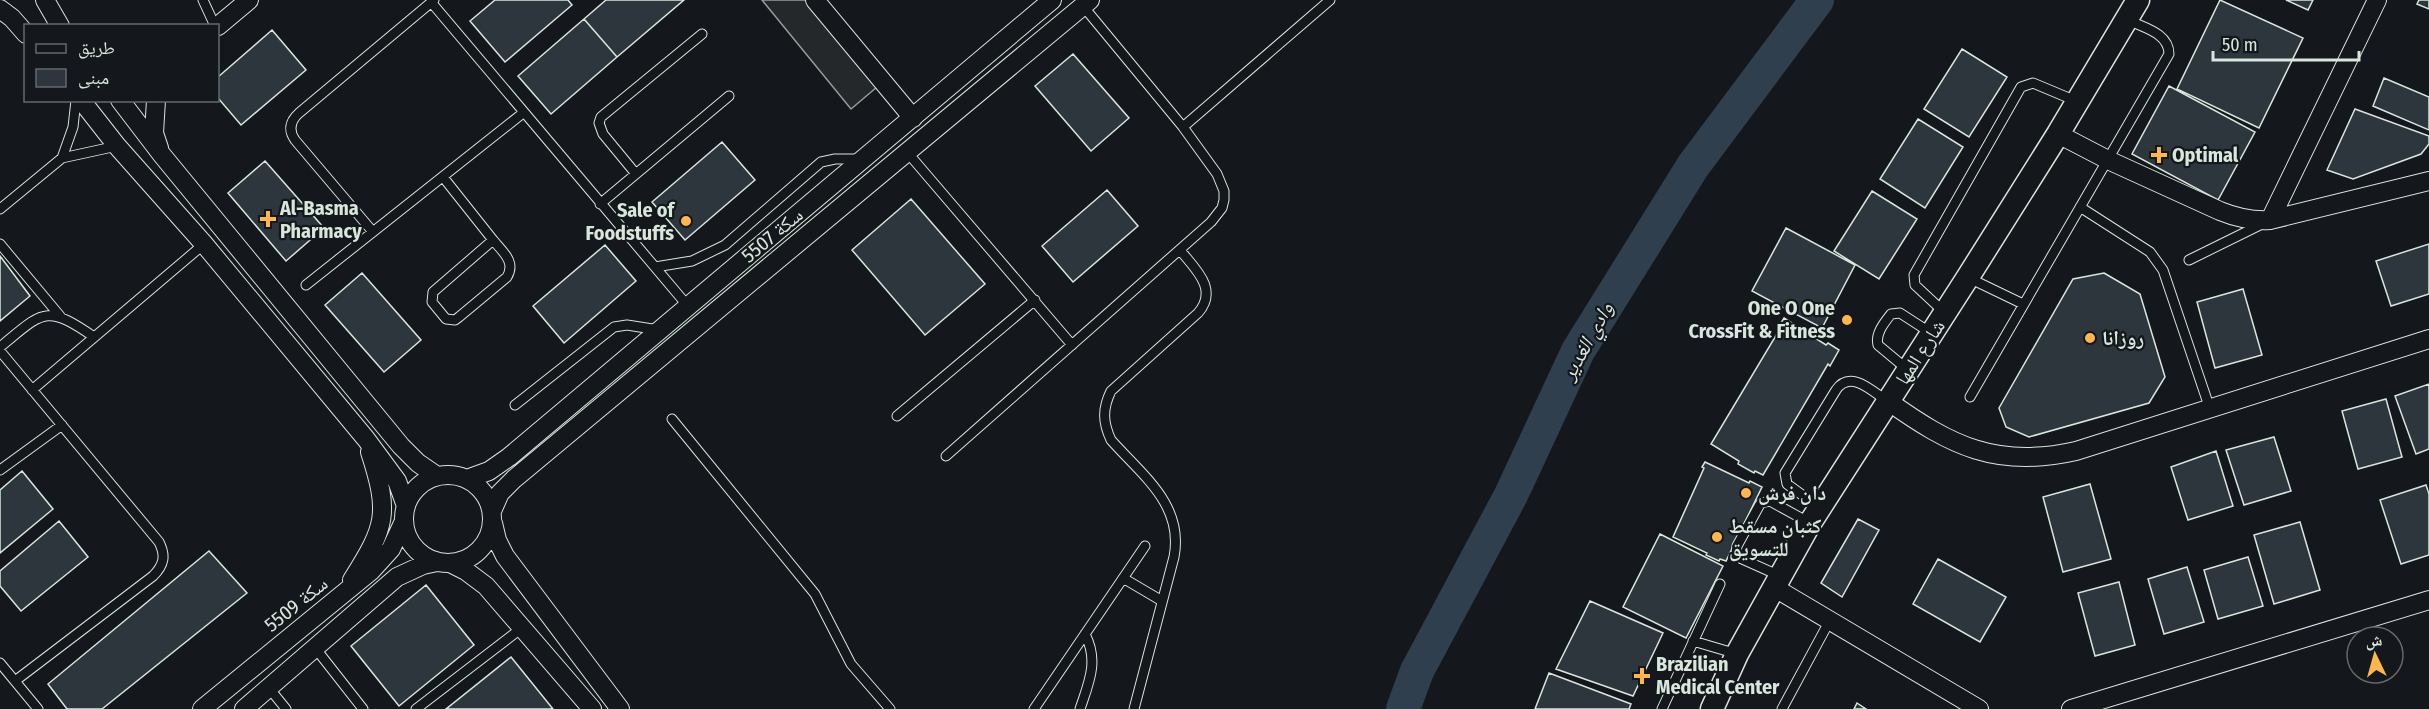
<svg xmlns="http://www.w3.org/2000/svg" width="2429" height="709" font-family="'Fira Sans Condensed','Noto Naskh Arabic',sans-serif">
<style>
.parking{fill:#24282b;stroke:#939e99;stroke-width:1.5}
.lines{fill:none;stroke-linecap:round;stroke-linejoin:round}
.river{stroke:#2f3f4d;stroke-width:34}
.building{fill:#2c363c;stroke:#d8e6dc;stroke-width:1.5}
.service-casing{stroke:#d8e6dc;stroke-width:11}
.minor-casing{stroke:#d8e6dc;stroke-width:20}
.tertiary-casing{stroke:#d8e6dc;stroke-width:25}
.service{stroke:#14181c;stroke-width:9}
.minor{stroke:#14181c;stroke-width:18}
.tertiary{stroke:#14181c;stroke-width:22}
.poi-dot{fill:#ffb74d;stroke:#14181c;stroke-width:2}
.labels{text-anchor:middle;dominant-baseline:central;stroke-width:4.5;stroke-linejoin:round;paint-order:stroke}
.poi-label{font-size:20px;font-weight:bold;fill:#d8e6dc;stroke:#14181c;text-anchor:start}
.street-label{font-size:20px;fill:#d8e6dc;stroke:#14181c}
.water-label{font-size:21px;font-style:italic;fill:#d8e6dc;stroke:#14181c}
</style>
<rect width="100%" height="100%" fill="#14181c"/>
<path class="parking" d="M762,0H806L877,87L851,109Z"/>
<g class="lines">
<path class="river" d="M1403,709L1417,671L1511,495L1578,351L1693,166L1817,0"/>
</g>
<path class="building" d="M495,0H568L572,5L505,62L470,21Z
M606,0H684L617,57L584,19Z
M2220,0L2303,38L2259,128L2177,89Z
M2286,0H2313L2308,10Z
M2419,0H2429V9L2417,4Z
M584,19L617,57L551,114L518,76Z
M272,30L306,70L241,125L218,98V77Z
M1962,49L2007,77L1969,137L1924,109Z
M1073,54L1129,118L1091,151L1035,86Z
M2384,78L2429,97V130L2373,106Z
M2169,86L2255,132L2218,200L2132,154Z
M2355,109L2429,136V144L2421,154L2353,179L2327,170Z
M1918,119L1963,147L1925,208L1880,179Z
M722,142L755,180L685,240L652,202Z
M265,161L324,228L286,261L228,193Z
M1107,190L1138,226L1073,282L1042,246Z
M1872,191L1917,219L1879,279L1834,251Z
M911,199L985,284L925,335L852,250Z
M1786,228L1855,265L1822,328L1752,291Z
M2429,244V294L2391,306L2376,261Z
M605,245L636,281L564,343L533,306Z
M0,256L30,296L0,321Z
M362,273L421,340L384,372L325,305Z
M2104,273L2140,294L2165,377L2149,403L2029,437L2006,427L1999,408L2073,279Z
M2243,289L2262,355L2215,368L2197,302Z
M1784,318L1826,345L1828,343L1839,350L1830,366L1828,364L1763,475L1755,471L1754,473L1738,464L1739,461L1711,444L1781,327L1779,326Z
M2429,384V449L2416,454L2395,396Z
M2386,399L2402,457L2358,469L2342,411Z
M2274,437L2291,491L2244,505L2226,450Z
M2216,451L2233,506L2188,520L2171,467Z
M1705,462L1749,483L1750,481L1762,487L1726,561L1720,559L1719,561L1706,555L1707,553L1673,537L1704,468L1702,467Z
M22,471L53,509L0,553V490Z
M2090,484L2111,559L2063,572L2043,497Z
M2426,485L2429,494V555L2401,564L2380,500Z
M1858,519L1879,530L1842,597L1821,583Z
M59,521L88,557L21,611L0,586V571Z
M2300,522L2320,590L2274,604L2254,535Z
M1660,534L1723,566L1686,638L1623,607Z
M209,551L247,593L102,709H67L48,684Z
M2248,557L2263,606L2218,619L2204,570Z
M1938,559L2006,597L1980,642L1913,604Z
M2187,567L2204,622L2164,634L2148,579Z
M2119,582L2135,645L2095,656L2078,593Z
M426,585L474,645L399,706L351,646Z
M1590,601L1663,633L1633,696L1556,669Z
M511,657L553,709H446Z
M1549,673L1631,704L1629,709H1535Z
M1857,703L1866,709H1854Z"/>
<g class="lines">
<defs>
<path id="service" d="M203,0L215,26
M431,2L687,305
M1183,127L1330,0
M907,152L1072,345
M62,158L73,127L76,100
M636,174L603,134L599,123L601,117L702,34
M443,177L493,240
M600,204L729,96
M2080,207L2150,252L2163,270L2210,409
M0,209L62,158L117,146
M373,232L295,140C288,130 290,121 299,113L434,0
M493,240C503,252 516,262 507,277L459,317L455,320L446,319L432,302L433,292Z
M0,244L60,316
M2189,260L2262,224
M655,267L692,261L725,245L821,162L835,159H859
M1969,278L2023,304
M306,285L523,113
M1945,313L1915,285L1914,275L2021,87L2033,83L2076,101
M0,347C43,312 45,303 94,337
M0,351L159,542C166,556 164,565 153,576L15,681
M1908,370L1878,345C1875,334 1884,323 1891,314L1900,313L1931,333
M32,390L204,244
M1970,397L2169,54C2169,33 2144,28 2128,20
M515,405L614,327L627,325L659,330
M897,416L1035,300
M672,419L815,594L851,664L890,709
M946,456L1211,222L1222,208L1224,200V191L1217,174L1183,127L1083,6
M0,470L62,425
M1820,508L1787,484L1785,473L1836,390C1850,369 1872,391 1887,401
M1780,576L1742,559L1736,553L1737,546L1759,506L1761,503L1770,501L1810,523
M1123,578L1162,601
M1693,641L1737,654
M316,649L363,709
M0,663L38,709
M269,688L286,709
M416,709L523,627
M1034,709L1145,546
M1080,709C1089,682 1099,661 1085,634
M1134,709L1174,557C1184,505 1143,476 1111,440C1103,423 1102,409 1111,391L1198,313C1219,289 1195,269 1180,250
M1662,709L1720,584
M1782,709L1829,622"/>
<path id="minor" d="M45,0L60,26
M815,0L913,118
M0,9L12,18L26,34
M218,26L249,0
M81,100L117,146L204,244L366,439L397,481L406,506
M120,100L162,155L401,446L418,463L437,476
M156,100L154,133L159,148
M2058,134L2108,160L2220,211C2237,218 2252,221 2270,220L2429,181
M2270,220L2377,0
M1888,401C1951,446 1997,469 2076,451L2429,339
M404 519a44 44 0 1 1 88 0a44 44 0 1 1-88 0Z
M467,479L489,471L509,457L1052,0
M492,511L500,493L514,479L1090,0
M493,523L497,540L505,556L620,709
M450,563L466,571L486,586L592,709
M352,580C386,526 390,514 370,452
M1775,588L1979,709
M202,709L371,571L391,549L404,521
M244,709L397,577L423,565L437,562
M2071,709L2429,600"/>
<path id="tertiary" d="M1712,709L1737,654L1810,523L1968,277L2058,134L2138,0"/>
</defs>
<use href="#service" class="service-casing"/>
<use href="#minor" class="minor-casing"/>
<use href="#tertiary" class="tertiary-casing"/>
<use href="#service" class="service"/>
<use href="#minor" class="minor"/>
<use href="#tertiary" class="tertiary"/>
</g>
<g class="poi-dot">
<path d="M2156 146h6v6h6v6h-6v6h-6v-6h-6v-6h6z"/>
<path d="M265 210h6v6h6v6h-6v6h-6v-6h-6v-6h6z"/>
<circle cx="686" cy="221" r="6"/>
<circle cx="1847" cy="320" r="6"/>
<circle cx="2090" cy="338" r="6"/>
<circle cx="1746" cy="493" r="6"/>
<circle cx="1717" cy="537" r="6"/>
<path d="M1639 667h6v6h6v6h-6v6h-6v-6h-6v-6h6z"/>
</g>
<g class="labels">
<g class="poi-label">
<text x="2172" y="155">Optimal</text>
<text x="280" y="208">Al-Basma<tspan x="280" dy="23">Pharmacy</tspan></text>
<text x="674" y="210" text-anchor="end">Sale of<tspan x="674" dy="23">Foodstuffs</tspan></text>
<text x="1835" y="308" text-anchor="end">One O One<tspan x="1835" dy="23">CrossFit &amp; Fitness</tspan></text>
<text x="2102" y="338">روزانا</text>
<text x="1758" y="493">دان فرش</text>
<text x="1729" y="526">كثبان مسقط<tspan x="1729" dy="23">للتسويق</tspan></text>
<text x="1656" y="664">Brazilian<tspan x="1656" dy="23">Medical Center</tspan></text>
</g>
<g class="street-label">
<text transform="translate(772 235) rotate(-40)">سكة 5507</text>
<text transform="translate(1920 352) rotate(-57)">شارع المها</text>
<text transform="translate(296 604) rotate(-39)">سكة 5509</text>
</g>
<g class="water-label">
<text transform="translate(1587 341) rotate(-61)">وادي الغدير</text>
</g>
</g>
<rect x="24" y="24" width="195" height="78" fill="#14181c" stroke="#626a69" stroke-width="1.5"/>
<rect x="36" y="44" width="30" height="9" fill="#14181c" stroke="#626a69" stroke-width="1.5"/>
<text x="78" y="54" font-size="18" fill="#d8e6dc">طريق</text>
<rect x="36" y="69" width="30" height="18" fill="#2c363c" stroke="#626a69" stroke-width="1.5"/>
<text x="78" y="84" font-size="18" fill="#d8e6dc">مبنى</text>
<g transform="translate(2375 655) rotate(355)"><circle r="28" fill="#14181c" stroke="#626a69" stroke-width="1.5"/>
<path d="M0-4.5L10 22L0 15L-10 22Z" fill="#ffb74d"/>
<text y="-9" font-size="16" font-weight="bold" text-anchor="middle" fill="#d8e6dc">ش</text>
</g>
<path d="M2213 51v9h146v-9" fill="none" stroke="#d8e6dc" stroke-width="3"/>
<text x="2222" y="51" font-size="18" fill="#d8e6dc" stroke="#14181c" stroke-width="4.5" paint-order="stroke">50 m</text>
</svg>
